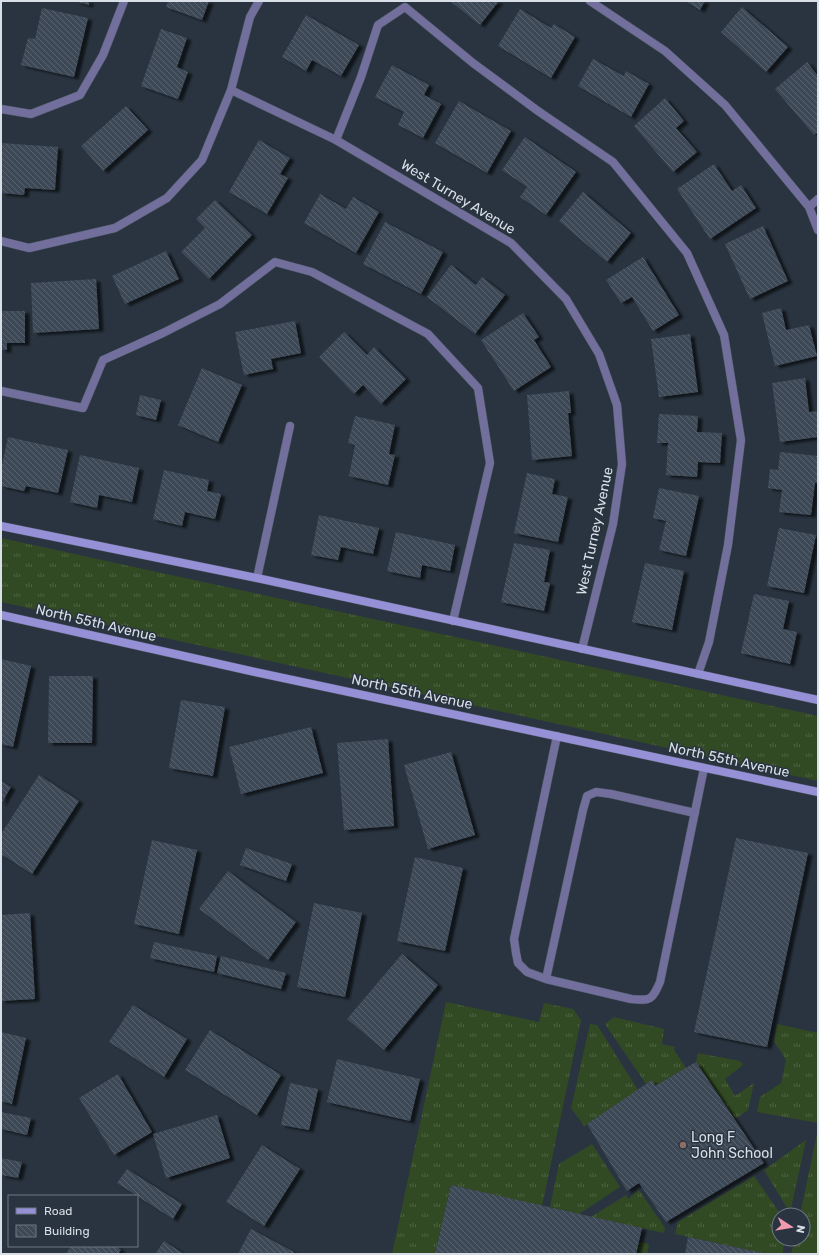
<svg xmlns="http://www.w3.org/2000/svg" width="819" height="1255" font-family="Rubik,sans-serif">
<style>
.grass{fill:url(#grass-tufts)}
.building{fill:url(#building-back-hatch);filter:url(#shadow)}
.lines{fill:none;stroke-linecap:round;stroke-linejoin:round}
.lane-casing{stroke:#48535e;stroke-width:9}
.street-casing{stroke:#48535e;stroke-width:9}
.secondary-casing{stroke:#48535e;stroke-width:9}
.lane{stroke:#726f9c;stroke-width:8}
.street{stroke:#726f9c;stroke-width:8}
.secondary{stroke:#9690d7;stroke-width:8}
.education-dot{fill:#8d6e63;stroke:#293440;stroke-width:1.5}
.labels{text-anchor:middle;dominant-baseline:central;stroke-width:3;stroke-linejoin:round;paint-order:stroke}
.street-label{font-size:14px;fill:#d8dfe7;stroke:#293440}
.poi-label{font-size:14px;fill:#d8dfe7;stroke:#293440;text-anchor:start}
</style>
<defs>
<pattern id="grass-tufts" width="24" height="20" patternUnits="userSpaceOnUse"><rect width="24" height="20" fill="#324a23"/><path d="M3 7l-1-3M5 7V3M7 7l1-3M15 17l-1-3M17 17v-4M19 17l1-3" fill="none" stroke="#4f6443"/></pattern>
<pattern id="building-back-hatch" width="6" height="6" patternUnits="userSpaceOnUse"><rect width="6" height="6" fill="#3e4956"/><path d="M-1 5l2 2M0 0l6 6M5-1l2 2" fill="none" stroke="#59636e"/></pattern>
<filter id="shadow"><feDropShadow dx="4.5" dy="2.5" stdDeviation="1" flood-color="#0009"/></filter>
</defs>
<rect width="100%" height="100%" fill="#293440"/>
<path class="grass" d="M1,538L818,716V781L1,602Z
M446,1002L539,1022L544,1003L573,1009L581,1020L542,1206L451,1185L435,1254H392Z
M614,1017L664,1029L662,1044L675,1047L674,1050L686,1068L655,1086L646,1084L605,1024Z
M590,1024L597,1025L638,1090L587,1124L585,1127L571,1108Z
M777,1024L818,1033V1123L757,1112L760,1097L781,1083L786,1060L774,1041Z
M698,1053L740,1061L743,1065L725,1079L735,1096L754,1083L748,1110L735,1119L696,1062Z
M817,1134H818V1254H791L795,1239H803V1215H800Z
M806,1140L790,1213L764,1170Z
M592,1144L620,1187L579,1214L550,1207L559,1164Z
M754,1176L781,1215H779V1239H786L782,1254H766L675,1234L678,1222Z
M639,1190L665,1228L664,1233L591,1217L626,1195L628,1199Z
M639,1242L649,1244L647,1254H636Z"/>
<path class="building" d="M74,1H89V5Z
M168,1H209L202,20L166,7Z
M450,1H499L480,25Z
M685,1H705L700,10Z
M742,7L788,47L766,72L721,32Z
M42,8L88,18L74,77L21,65L28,38L35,39Z
M520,9L551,28L554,24L575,37L551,78L498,46Z
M306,15L359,45L341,76L312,60L306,71L282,57Z
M161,29L187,38L177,67L188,72L178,99L141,86Z
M593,59L624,76L626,71L649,84L631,117L578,86Z
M807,62L818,76V132L814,135L775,89Z
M392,65L429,85L424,95L441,104L423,138L398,125L404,112L375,97Z
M665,98L684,121L676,128L697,152L673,172L634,126Z
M459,101L511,131L487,173L435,143Z
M126,106L148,130L103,171L81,146Z
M525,137L576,172L546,215L520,197L527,187L502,170Z
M259,140L290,158L280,174L288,178L267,214L229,192Z
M1,143L58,147L55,190L25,188L24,195L1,193Z
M714,164L732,191L741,185L756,208L710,239L677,189Z
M583,192L631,233L607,262L559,221Z
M320,194L346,209L353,197L379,212L356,253L304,223Z
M215,200L252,235L209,279L181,252L205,228L196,219Z
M385,222L443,252L421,294L363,264Z
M763,226L788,281L750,299L725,244Z
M166,251L179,279L125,304L112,276Z
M643,257L679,315L653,331L632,297L621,303L606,280Z
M451,265L476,285L482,277L505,295L475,334L427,297Z
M96,279L99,329L33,333L31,283Z
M781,308L786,330L809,325L817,356L775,366L762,313Z
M1,311H25V343H7V350H1Z
M523,313L539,337L534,340L551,367L514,391L481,340Z
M295,321L301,353L271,359L273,369L244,375L235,332Z
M344,332L367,355L374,347L406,379L381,404L363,385L354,394L319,357Z
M690,334L698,392L659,397L651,339Z
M202,368L242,385L218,442L178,425Z
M805,378L809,412L818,411V437L780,442L772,383Z
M569,391L571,413H568L572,456L532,460L527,395Z
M140,395L161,400L156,420L136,415Z
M659,414L698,416L697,432L722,433L720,463L698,462L697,477L666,475L668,443H657Z
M355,416L395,425L389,454L395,455L388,485L349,476L355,445L348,443Z
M8,437L68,450L58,493L26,486L24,491L1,486V470Z
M780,452L818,456V483H815L811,515L779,512L782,490L768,488L770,469L778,470Z
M80,455L139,468L132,502L99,495L97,508L70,502Z
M164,470L209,480L207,491L221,494L215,519L185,512L182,526L153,519Z
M527,473L555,479L552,494L568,497L558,542L514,533Z
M659,488L699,496L686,556L659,550L666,521L653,518Z
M319,515L379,528L373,554L341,547L338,560L311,555Z
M779,528L816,535L804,593L767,586Z
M396,532L455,545L450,571L422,565L420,578L387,571Z
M514,543L550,550L544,582L550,583L544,611L501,602Z
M645,563L684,571L672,630L632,622Z
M754,594L789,601L783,629L797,632L790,664L741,653Z
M1,659L31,666L13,747L1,744Z
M49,676H93L92,743H48Z
M181,700L225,707L213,776L169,768Z
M311,727L323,773L241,794L229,747Z
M388,739L394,826L344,830L337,743Z
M451,752L475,835L428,849L404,765Z
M39,775L79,801L32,874L1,854V834Z
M1,781L11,787L1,804Z
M736,838L808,853L767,1047L694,1032Z
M152,840L197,850L179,934L134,924Z
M246,848L292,864L286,881L240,865Z
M415,857L463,868L445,951L397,941Z
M228,871L296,922L268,960L199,909Z
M314,903L362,913L345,997L297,987Z
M30,913L35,999L1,1001V915Z
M154,942L217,956L214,972L150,958Z
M402,954L438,985L384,1050L347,1019Z
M221,956L286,973L281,989L217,973Z
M133,1005L187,1039L164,1077L109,1042Z
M210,1030L281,1075L257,1115L185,1070Z
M1,1032L26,1038L12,1104L1,1101Z
M337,1059L420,1079L410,1121L327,1102Z
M696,1062L764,1163L666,1222L639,1183L627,1191L587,1124L652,1080L655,1086Z
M118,1074L152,1132L114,1155L79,1098Z
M290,1083L318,1089L309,1130L281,1125Z
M1,1112L31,1118L27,1135L1,1129Z
M217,1115L230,1158L166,1178L153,1134Z
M262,1145L300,1169L264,1226L226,1202Z
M1,1158L22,1162L18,1178L1,1175Z
M127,1169L182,1204L173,1219L117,1183Z
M451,1185L642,1228L636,1254H435Z
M251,1229L294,1252L293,1254H238Z
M688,1237L763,1253V1254H685Z
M164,1241L184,1254H155Z
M71,1246H116L121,1250L118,1254H66Z"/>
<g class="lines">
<defs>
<path id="lane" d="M1,109L31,114L80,95L103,55L124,1
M336,140L361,77L378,25L405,7L473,63L538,111L613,162L687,253L724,335L741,440L728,545L709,642L698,674
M1,391L83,408L103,360L163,333L220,304L275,262L312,272L428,334L478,388L490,463L453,621
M557,736L514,939L516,953L518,963L527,972L546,979L631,999C651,1001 652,1000 660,982L704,768
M546,979L583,810L587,796L596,792L611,794L695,813"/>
<path id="street" d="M590,1L665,51L725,105L809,207L818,230
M231,90L336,140L511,243L566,299L599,354L617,405L622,464L613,524L582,649
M809,207L818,199
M1,241L29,248L115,228L167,198L202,160L231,90L250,17L259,1
M257,578L290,426"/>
<path id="secondary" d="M1,526L257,578L818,700
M1,615L255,672L818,792"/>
</defs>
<use href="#lane" class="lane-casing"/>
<use href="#street" class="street-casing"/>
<use href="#secondary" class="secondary-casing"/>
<use href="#lane" class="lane"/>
<use href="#street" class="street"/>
<use href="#secondary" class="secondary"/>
</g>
<circle class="education-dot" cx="683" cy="1145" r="4"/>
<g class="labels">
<g class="street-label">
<text transform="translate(458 197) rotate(31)">West Turney Avenue</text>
<text transform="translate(595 531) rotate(-78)">West Turney Avenue</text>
<text transform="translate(96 623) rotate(13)">North 55th Avenue</text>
<text transform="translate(412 692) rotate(12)">North 55th Avenue</text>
<text transform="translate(729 760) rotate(12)">North 55th Avenue</text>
</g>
<g class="poi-label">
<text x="691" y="1137">Long F<tspan x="691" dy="16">John School</tspan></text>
</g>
</g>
<rect width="819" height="1255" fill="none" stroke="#d8dfe7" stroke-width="4"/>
<rect x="8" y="1195" width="130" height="52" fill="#293440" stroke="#6f7883"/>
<rect x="16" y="1208" width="20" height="6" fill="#9690d7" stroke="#6f7883"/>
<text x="44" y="1215" font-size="12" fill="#d8dfe7">Road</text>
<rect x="16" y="1225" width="20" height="12" fill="url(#building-back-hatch)" stroke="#6f7883"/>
<text x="44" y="1235" font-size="12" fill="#d8dfe7">Building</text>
<g transform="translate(791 1227) rotate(102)"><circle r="19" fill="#293440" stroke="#6f7883"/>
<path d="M0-3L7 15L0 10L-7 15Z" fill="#f29aae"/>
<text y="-6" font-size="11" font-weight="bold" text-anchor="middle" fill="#d8dfe7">N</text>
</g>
</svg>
